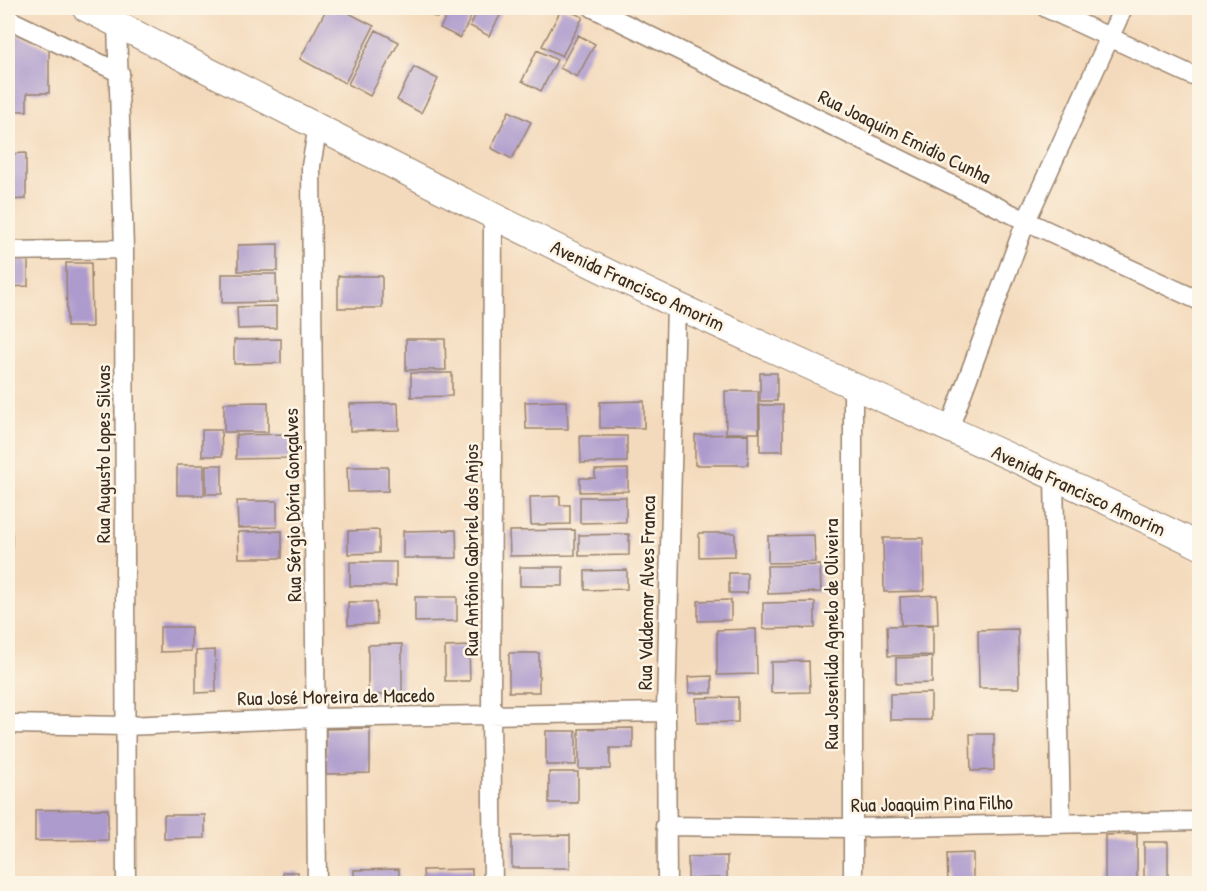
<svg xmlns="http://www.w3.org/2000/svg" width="1207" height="891" font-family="'Patrick Hand',sans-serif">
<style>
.building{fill:#ae9bcd}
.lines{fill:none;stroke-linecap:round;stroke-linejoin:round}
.minor-casing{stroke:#98826d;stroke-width:21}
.secondary-casing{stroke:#98826d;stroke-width:28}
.minor{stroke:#fff;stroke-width:18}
.secondary{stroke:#fff;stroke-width:26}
.labels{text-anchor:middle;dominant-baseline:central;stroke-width:5;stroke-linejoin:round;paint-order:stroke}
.street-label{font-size:20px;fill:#3b2a1e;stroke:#fcf5e5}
</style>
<rect width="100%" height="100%" fill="#fcf5e5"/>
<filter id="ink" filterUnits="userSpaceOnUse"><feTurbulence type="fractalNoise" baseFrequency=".0167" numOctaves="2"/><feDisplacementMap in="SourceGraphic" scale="12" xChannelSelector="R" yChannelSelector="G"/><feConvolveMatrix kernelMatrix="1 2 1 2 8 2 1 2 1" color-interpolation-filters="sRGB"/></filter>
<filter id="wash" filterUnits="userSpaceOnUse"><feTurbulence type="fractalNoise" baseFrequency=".008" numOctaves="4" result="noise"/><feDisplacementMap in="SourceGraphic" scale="24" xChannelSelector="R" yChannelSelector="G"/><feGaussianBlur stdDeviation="1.35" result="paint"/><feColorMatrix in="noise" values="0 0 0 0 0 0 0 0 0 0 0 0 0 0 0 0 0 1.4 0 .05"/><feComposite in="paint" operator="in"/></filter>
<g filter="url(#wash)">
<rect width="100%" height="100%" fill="#f4dabc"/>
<g id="blocks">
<path class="building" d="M327,8H339L374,26L345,83L300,59Z
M417,8H442L437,18Z
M451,8H476L460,38L440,28Z
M479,8H504L489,36L470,26Z
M562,8L583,17L562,56L542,46Z
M8,30L49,49V93H27V111H8Z
M376,30L399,42L370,96L348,84Z
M578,35L595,44L577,77L560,68Z
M537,50L557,60L541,91L522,81Z
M414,67L438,79L421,113L397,100Z
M509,111L531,122L512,159L491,148Z
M26,153V199L8,200V154Z
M278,244V271H238V245Z
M28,259V286L8,287V260Z
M66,263H91L92,327H67Z
M222,274H276L277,302L222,303Z
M338,276H382V308H338Z
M276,306V328L238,329L237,307Z
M281,339V363L234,364V340Z
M406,339H445L446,370H406Z
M411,373H452V396L411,397Z
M760,373H777V401H760Z
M725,391H758L759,433H726Z
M567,401L568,429H526L525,402Z
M644,401V428H600V402Z
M268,402V432H224V403Z
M398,403L399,430L350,431V404Z
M760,405H783V451H760Z
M202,430H221L222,456H202Z
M291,434L292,458L236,459V435Z
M748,434V465H695V435Z
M580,436H627V462L581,463Z
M8,465H13V491H8Z
M177,465H204V495H177Z
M206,465H222V494H206Z
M347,467H388V491L348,492Z
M628,469V491L580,492V478H595V470Z
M560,496V505H570V524L531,525L530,497Z
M580,497H626V522L580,523Z
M237,501H277V527L238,528Z
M379,530V553L348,554V531Z
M456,530L457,558H403V531Z
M575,530V555L510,556L509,531Z
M282,531V558H239L238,532Z
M699,533H735V556L699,557Z
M8,534H12V560H8Z
M629,534V555L579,556V535Z
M814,535L815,562L768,563V536Z
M883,538H923L924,591L884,592Z
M350,562H396V586H350Z
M820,565L821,592L768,594L767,566Z
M520,567H563V586H520Z
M627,570V589L585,590V571Z
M729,573H747V593H729Z
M937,595L938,624L901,625L900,597Z
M415,597H457V621L415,622Z
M731,600V620L698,621V601Z
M348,602H376L377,624L348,625Z
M815,602V628L763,629V603Z
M933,625V655L888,656L887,626Z
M160,627H191V651L160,652Z
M756,629L757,674L717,675V630Z
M1018,629L1019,688H979L978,630Z
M402,644V694L368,695V645Z
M469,646L470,681H445V647Z
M215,650L216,692L196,693V651Z
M509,653H539V692H509Z
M932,657V683L896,684V658Z
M809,661L810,692L771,693V662Z
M712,676V693H689L688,677Z
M931,693V720H890V694Z
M738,697V722L697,723L696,698Z
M370,728V773L326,774V729Z
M633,728V748H610V769H579V729Z
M546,731H576V765H546Z
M970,734H994V770L971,771Z
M549,772H578V803H549Z
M108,809V840L35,841V810Z
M164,815H205V838L164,839Z
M1137,834V884H1105V835Z
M570,835V868H512V836Z
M1144,842H1168V884H1144Z
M973,853V884H948L947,854Z
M727,856V878L688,879V857Z
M399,869V884H354V870Z
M472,869V884H424L423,870Z
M283,872H298V884H283Z"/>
</g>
</g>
<g filter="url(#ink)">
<use href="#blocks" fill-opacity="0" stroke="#98826d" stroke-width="1.5"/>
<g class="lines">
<defs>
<path id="minor" d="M119,8L117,24L124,249L126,884
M593,8L1026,221L1200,301
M1046,8L1200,79
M8,19L120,73
M8,251L124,249
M853,384V884
M949,429L1026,221L1123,8
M1054,478L1061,823
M8,724L126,726L316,718L666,712
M665,826L852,828L1200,821
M317,884L311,166L318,126
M493,884L491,716L493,216
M667,884L666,712L676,304"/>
<path id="secondary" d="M85,8C281,107 475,210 674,304C849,386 1027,461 1200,546"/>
</defs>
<use href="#minor" class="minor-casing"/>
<use href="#secondary" class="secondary-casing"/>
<use href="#minor" class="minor"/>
<use href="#secondary" class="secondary"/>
</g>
</g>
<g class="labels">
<g class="street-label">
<text transform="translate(905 136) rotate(26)">Rua Joaquim Emidio Cunha</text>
<text transform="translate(638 285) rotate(25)">Avenida Francisco Amorim</text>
<text transform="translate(102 454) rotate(-90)">Rua Augusto Lopes Silvas</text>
<text transform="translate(1079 490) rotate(25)">Avenida Francisco Amorim</text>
<text transform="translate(292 505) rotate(-91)">Rua Sérgio Dória Gonçalves</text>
<text transform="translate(470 550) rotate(-90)">Rua Antônio Gabriel dos Anjos</text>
<text transform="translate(646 593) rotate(-89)">Rua Valdemar Alves Franca</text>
<text transform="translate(830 634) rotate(-90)">Rua Josenildo Agnelo de Oliveira</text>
<text transform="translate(336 696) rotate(-1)">Rua José Moreira de Macedo</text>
<text transform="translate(932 803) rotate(-1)">Rua Joaquim Pina Filho</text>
</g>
</g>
<rect width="1207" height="891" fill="none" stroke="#fcf5e5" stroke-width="30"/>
</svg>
